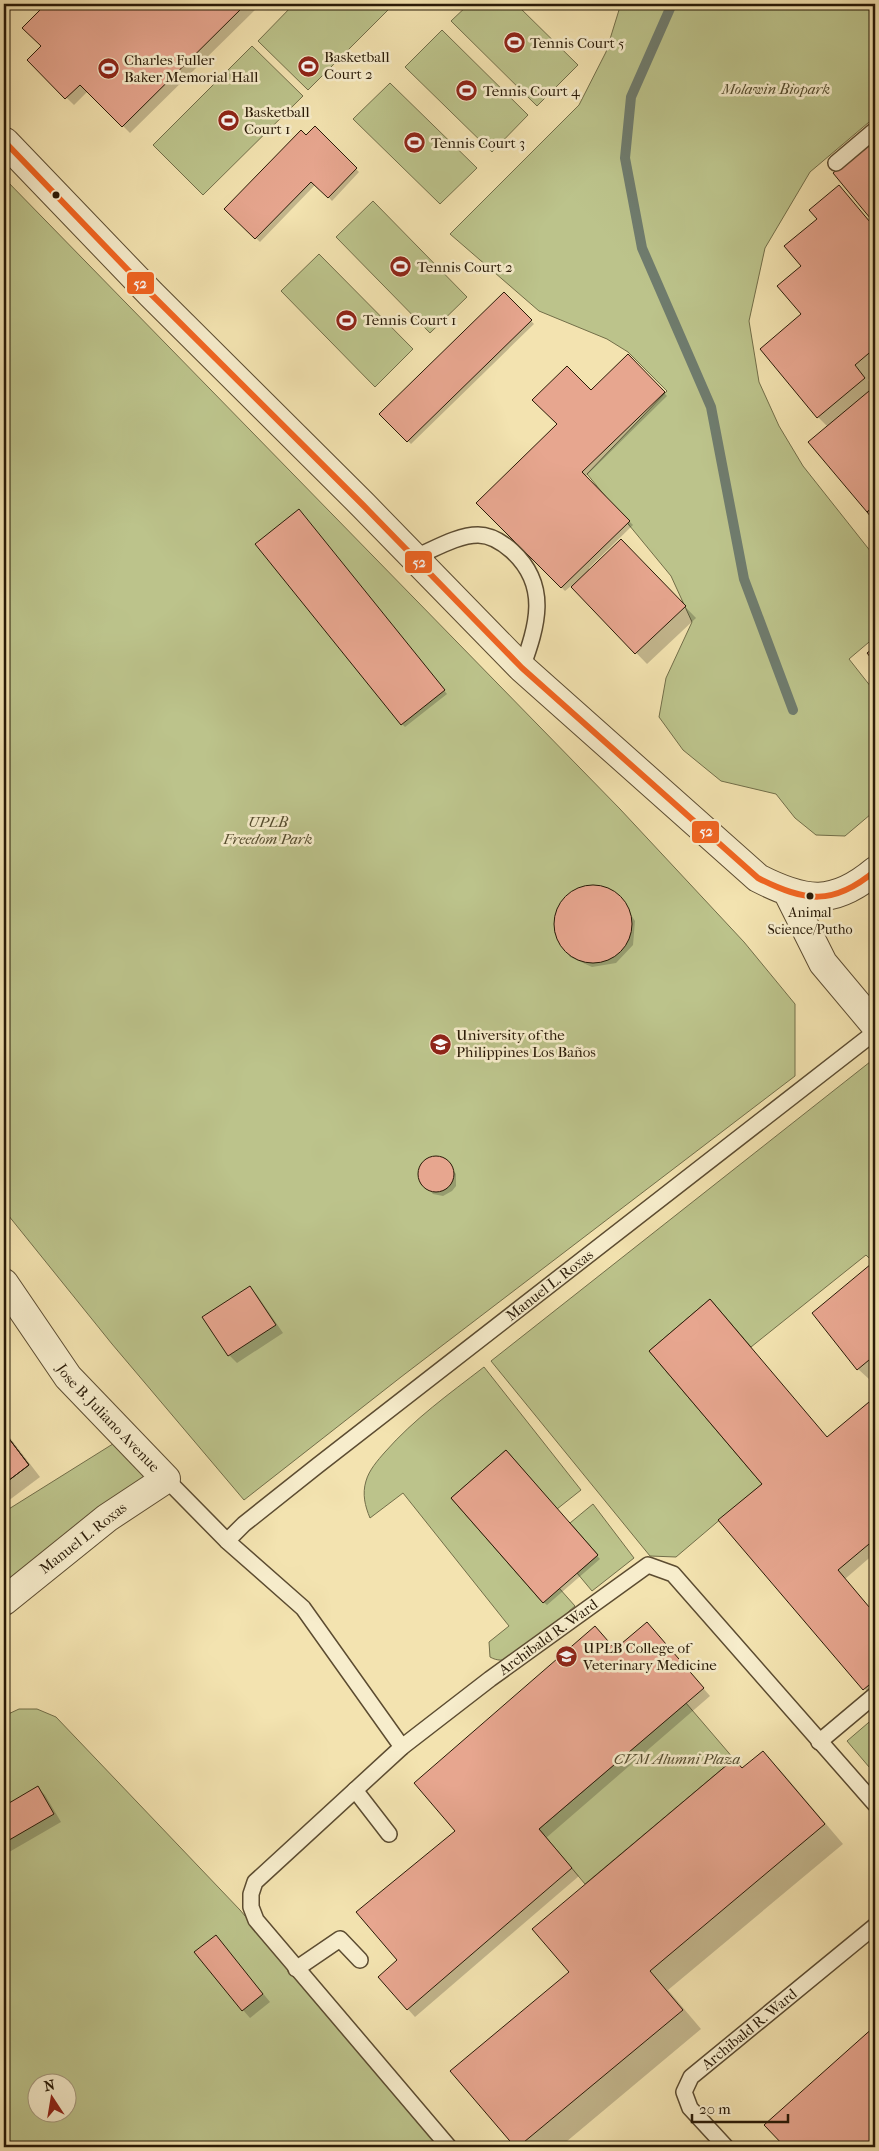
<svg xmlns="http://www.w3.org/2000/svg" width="879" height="2151" font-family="'IM FELL French Canon',serif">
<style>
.green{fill:#bcc38b;stroke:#726e49;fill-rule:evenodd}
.shadow{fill:#0003}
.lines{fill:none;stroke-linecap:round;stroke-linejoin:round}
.stream{stroke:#6f7c6e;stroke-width:10}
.building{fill:#e7a68f;stroke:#291a07}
.service-casing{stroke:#5c4c31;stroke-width:18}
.minor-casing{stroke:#5c4c31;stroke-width:30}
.tertiary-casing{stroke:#5c4c31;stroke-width:30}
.service{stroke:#f7edcc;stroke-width:15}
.minor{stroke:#f7edcc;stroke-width:28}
.tertiary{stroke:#f7edcc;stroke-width:28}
.bus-1-casing{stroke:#f7edcc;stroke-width:10}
.bus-1{stroke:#f26522;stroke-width:6}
.bus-dot{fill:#291a07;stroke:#f7edcc;stroke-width:2}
.labels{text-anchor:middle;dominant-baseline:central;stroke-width:5;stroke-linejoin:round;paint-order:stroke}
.bus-label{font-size:14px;fill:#291a07;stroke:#f7edcc}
.poi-label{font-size:15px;fill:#291a07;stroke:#f7edcc;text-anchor:start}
.park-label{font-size:15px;font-style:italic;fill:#554d2f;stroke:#f7edcc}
.street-label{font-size:15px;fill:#291a07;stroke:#f7edcc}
.line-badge{stroke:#f7edcc;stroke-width:2}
.badge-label{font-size:14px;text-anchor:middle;font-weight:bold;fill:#fff}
</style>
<rect width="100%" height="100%" fill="#f3e3b0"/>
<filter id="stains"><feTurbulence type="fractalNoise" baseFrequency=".004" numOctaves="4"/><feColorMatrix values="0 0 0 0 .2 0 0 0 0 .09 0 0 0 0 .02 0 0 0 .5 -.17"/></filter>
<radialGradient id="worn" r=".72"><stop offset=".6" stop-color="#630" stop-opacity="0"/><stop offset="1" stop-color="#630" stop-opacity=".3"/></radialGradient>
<path class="green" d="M294,4H394L308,90L258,41Z
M469,4H516L578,65L537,106L451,21Z
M614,4H875V117L810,172L765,248L749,321L759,382L779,426L803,466L875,557V637L849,659L875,692V813L871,814L845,836L816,835L795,818L776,794L721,781L683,750L659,717L666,678L692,622L671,576L587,474L667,391L628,352L607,339L539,311L450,234L579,105L606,52L619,10Z
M442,30L528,115L492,152L405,67Z
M252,46L303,96L203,195L153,145Z
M390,83L477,168L440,204L353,119Z
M4,178L620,809L744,942L795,1004V1076L401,1377L244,1500L112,1344L4,1210Z
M373,201L467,297L430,333L336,237Z
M319,254L413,349L375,387L281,291Z
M875,1058V1264L866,1255L751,1347L710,1299L649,1351L762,1484L676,1557L650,1556L491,1361Z
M484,1367L581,1490L557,1509L506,1450L451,1498L542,1602L559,1588L575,1606C559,1619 530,1651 512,1658C504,1661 497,1661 490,1657L489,1642L509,1626L403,1493L370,1518C365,1506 362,1494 366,1481C369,1470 378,1460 385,1452C414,1419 449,1394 484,1367Z
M124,1437L152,1472L4,1591V1512Z
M593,1504L634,1558L592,1591L577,1573L598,1555L570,1523Z
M686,1703L734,1759L585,1884L539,1829Z
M19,1709H37L56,1717L240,1910L442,2147H4V1716ZM38,2084H68V2114H38Z
M875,1717V1774L847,1741Z"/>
<path class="shadow" d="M48,4H261L130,133L88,91L74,105L28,60L42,46L24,28Z
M315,128L359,172L332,201L316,184L260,242L226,209Z
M875,140V222L835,173Z
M839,187L875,227V375L868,380L875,388V521L809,442L828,427L818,417L803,315L802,266L818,219Z
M504,293L534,324L411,444L381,414Z
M628,356L667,396L585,477L633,525L589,568L590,570L632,552L696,618L647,664L571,586L565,591L478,503Z
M303,515L447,694L405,727L402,724Z
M597,886L619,896L635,921L633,945L616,963L592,967L570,957L554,932L557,908L574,891Z
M432,1158L445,1160L456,1174V1186L452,1191L443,1196L433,1194L420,1179V1168L425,1162Z
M871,1266L875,1270V1376L870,1380L858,1369Z
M250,1288L257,1295L283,1333L237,1363L229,1355L204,1317Z
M875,1399V1553L845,1579L875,1614V1694L872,1697L720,1521L828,1438Z
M4,1430L40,1477L4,1504Z
M510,1455L600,1559L547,1605L543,1602Z
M655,1632L710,1696L546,1838L579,1876L415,2017L379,1977L399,1960L457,1831L616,1651Z
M762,1752L781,1771L843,1844L668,1990L701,2029L560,2147H516L452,2071L570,1972L743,1769Z
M37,1787L45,1795L61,1822L4,1855V1807Z
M216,1936L270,2002L250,2018L243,2010Z
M875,2028V2147H786L766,2125Z"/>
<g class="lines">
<path class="stream" d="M672,4L631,97L625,158L642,248L711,407L744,579L793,710"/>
</g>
<path class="building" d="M46,4H246L122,127L80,85L65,99L27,60L41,46L22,28Z
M315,126L357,168L328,198L311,182L255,239L224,209L301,130L306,135Z
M875,139V224L833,173Z
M839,185L875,228V348L855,365L865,378L817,418L760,349L801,314L777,286L801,266L784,246L817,219L809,210Z
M504,292L532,320L407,442L379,414Z
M628,354L665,392L582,472L630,521L561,588L476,503L557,424L532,400L567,366L591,390Z
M875,386V505L867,512L808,442Z
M875,505V522L867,512Z
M299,509L445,690L401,725L255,544Z
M621,539L686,606L635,654L571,587Z
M875,647V663L867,653Z
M554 924a39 39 0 1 1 78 0a39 39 0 1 1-78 0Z
M418 1174a18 18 0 1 1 36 0a18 18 0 1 1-36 0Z
M871,1264L875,1269V1355L857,1370L812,1313Z
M250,1286L276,1325L228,1356L202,1317Z
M710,1299L827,1437L875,1397V1539L838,1570L875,1614V1680L863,1690L718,1520L762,1484L649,1351Z
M4,1432L29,1465L4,1484Z
M4,1432L29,1465L4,1484Z
M506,1450L598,1555L543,1603L451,1498Z
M647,1622L704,1688L539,1829L572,1868L407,2010L378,1977L397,1960L356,1912L455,1831L414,1783L595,1626L615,1649Z
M763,1751L825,1824L650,1971L683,2010L518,2147H515L450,2071L569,1972L532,1929L734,1759L742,1768Z
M38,1786L54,1814L4,1843V1806Z
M216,1935L263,1994L242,2011L194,1952Z
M875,2026V2147H785L764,2125Z"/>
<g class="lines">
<defs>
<g id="service">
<path d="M836,163L875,130"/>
<path d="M413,558C433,550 457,535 478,535C491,535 503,543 512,551C550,586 537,626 522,668"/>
<path d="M166,1479L227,1541L303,1608L402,1747"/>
<path id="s1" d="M227,1541L244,1524L317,1466L875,1032"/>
<path d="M819,1742L875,1695"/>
<path d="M355,1790L389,1834"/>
<path d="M296,1969L340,1939L360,1960"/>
<path id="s2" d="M449,2147L256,1920L251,1907V1894L255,1882L402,1747L490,1679L648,1565L673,1574L875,1804"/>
<path id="s3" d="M726,2147L690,2108L684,2092L691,2077L875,1926"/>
</g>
<g id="minor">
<path id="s4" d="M4,1283L68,1377L166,1479L107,1518L4,1601"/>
</g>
<path id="tertiary" d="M4,143L5,142L151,294L363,505L522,668L758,878C805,902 833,906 875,871
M788,893L823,963L875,1025"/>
</defs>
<use href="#service" class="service-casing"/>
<use href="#minor" class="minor-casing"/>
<use href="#tertiary" class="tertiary-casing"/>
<use href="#service" class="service"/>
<use href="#minor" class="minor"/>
<use href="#tertiary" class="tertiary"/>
<defs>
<path id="bus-1" d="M4,141L151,294L363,505L522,668L758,878C805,902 833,906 875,871"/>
</defs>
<use href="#bus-1" class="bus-1-casing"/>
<use href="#bus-1" class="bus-1"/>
</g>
<defs>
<symbol id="stadium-disc" viewBox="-11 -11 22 22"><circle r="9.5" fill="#8f2418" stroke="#f7edcc"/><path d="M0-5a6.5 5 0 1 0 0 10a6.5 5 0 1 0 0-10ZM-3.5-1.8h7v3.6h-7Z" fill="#fff"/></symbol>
<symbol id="university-disc" viewBox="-11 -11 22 22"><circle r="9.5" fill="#8f2418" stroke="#f7edcc"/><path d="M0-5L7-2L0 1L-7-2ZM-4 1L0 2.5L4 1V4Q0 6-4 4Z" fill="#fff"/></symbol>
</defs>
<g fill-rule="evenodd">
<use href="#stadium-disc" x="502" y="30" width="25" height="25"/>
<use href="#stadium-disc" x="296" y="54" width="25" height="25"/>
<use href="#stadium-disc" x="96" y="56" width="25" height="25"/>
<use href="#stadium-disc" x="454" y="78" width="25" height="25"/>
<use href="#stadium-disc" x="216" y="108" width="25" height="25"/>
<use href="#stadium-disc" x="402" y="130" width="25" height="25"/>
<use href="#stadium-disc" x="388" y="254" width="25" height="25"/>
<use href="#stadium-disc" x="334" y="308" width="25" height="25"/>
<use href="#university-disc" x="428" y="1032" width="25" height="25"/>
<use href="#university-disc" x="554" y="1644" width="25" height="25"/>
</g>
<g class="bus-dot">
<circle cx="56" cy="195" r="4.5"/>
<circle cx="810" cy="896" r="4.5"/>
</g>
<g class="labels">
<g class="bus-label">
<text x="810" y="912">Animal<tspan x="810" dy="17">Science/Putho</tspan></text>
</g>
<g class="poi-label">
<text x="530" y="43">Tennis Court 5</text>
<text x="324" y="57">Basketball<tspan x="324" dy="17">Court 2</tspan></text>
<text x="124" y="60">Charles Fuller<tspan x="124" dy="17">Baker Memorial Hall</tspan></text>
<text x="483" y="91">Tennis Court 4</text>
<text x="244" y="112">Basketball<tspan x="244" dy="17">Court 1</tspan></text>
<text x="431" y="143">Tennis Court 3</text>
<text x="417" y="267">Tennis Court 2</text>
<text x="363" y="320">Tennis Court 1</text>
<text x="456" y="1035">University of the<tspan x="456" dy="17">Philippines Los Baños</tspan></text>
<text x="583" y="1648">UPLB College of<tspan x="583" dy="17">Veterinary Medicine</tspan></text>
</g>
<g class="park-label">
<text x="776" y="89">Molawin Biopark</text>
<text x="268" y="822">UPLB<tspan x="268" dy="17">Freedom Park</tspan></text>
<text x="677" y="1759">CVM Alumni Plaza</text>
</g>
<g class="street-label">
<text stroke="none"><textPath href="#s1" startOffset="412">Manuel L. Roxas</textPath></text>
<text stroke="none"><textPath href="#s4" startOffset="171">Jose B. Juliano Avenue</textPath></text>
<text transform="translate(83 1538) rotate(-38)">Manuel L. Roxas</text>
<text stroke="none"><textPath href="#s2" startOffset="720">Archibald R. Ward</textPath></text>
<text stroke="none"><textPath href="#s3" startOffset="162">Archibald R. Ward</textPath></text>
</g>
</g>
<g class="line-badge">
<rect x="126" y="271" width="29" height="24" rx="5" fill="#f26522"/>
<rect x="404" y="550" width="29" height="24" rx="5" fill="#f26522"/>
<rect x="691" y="820" width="29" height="24" rx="5" fill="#f26522"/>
</g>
<g class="badge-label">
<text x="140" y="288">52</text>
<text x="419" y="567">52</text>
<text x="706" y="836">52</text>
</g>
<rect width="879" height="2151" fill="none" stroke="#f3e3b0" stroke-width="20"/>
<rect x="5" y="5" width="869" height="2141" fill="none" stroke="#291a07" stroke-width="2.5"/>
<rect x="10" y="10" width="859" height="2131" fill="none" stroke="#291a07"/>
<g transform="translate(52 2098) rotate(348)"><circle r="24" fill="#f7edcc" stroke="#a5997d"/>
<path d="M0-4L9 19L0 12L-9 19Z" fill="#8f2418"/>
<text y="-8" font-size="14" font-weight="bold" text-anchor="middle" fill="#291a07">N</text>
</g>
<path d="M692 2114v8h96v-8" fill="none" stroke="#291a07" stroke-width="2.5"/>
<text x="699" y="2114" font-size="15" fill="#291a07" stroke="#f7edcc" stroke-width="4" paint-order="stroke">20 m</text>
<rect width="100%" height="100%" filter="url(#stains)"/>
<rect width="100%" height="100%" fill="url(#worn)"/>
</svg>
